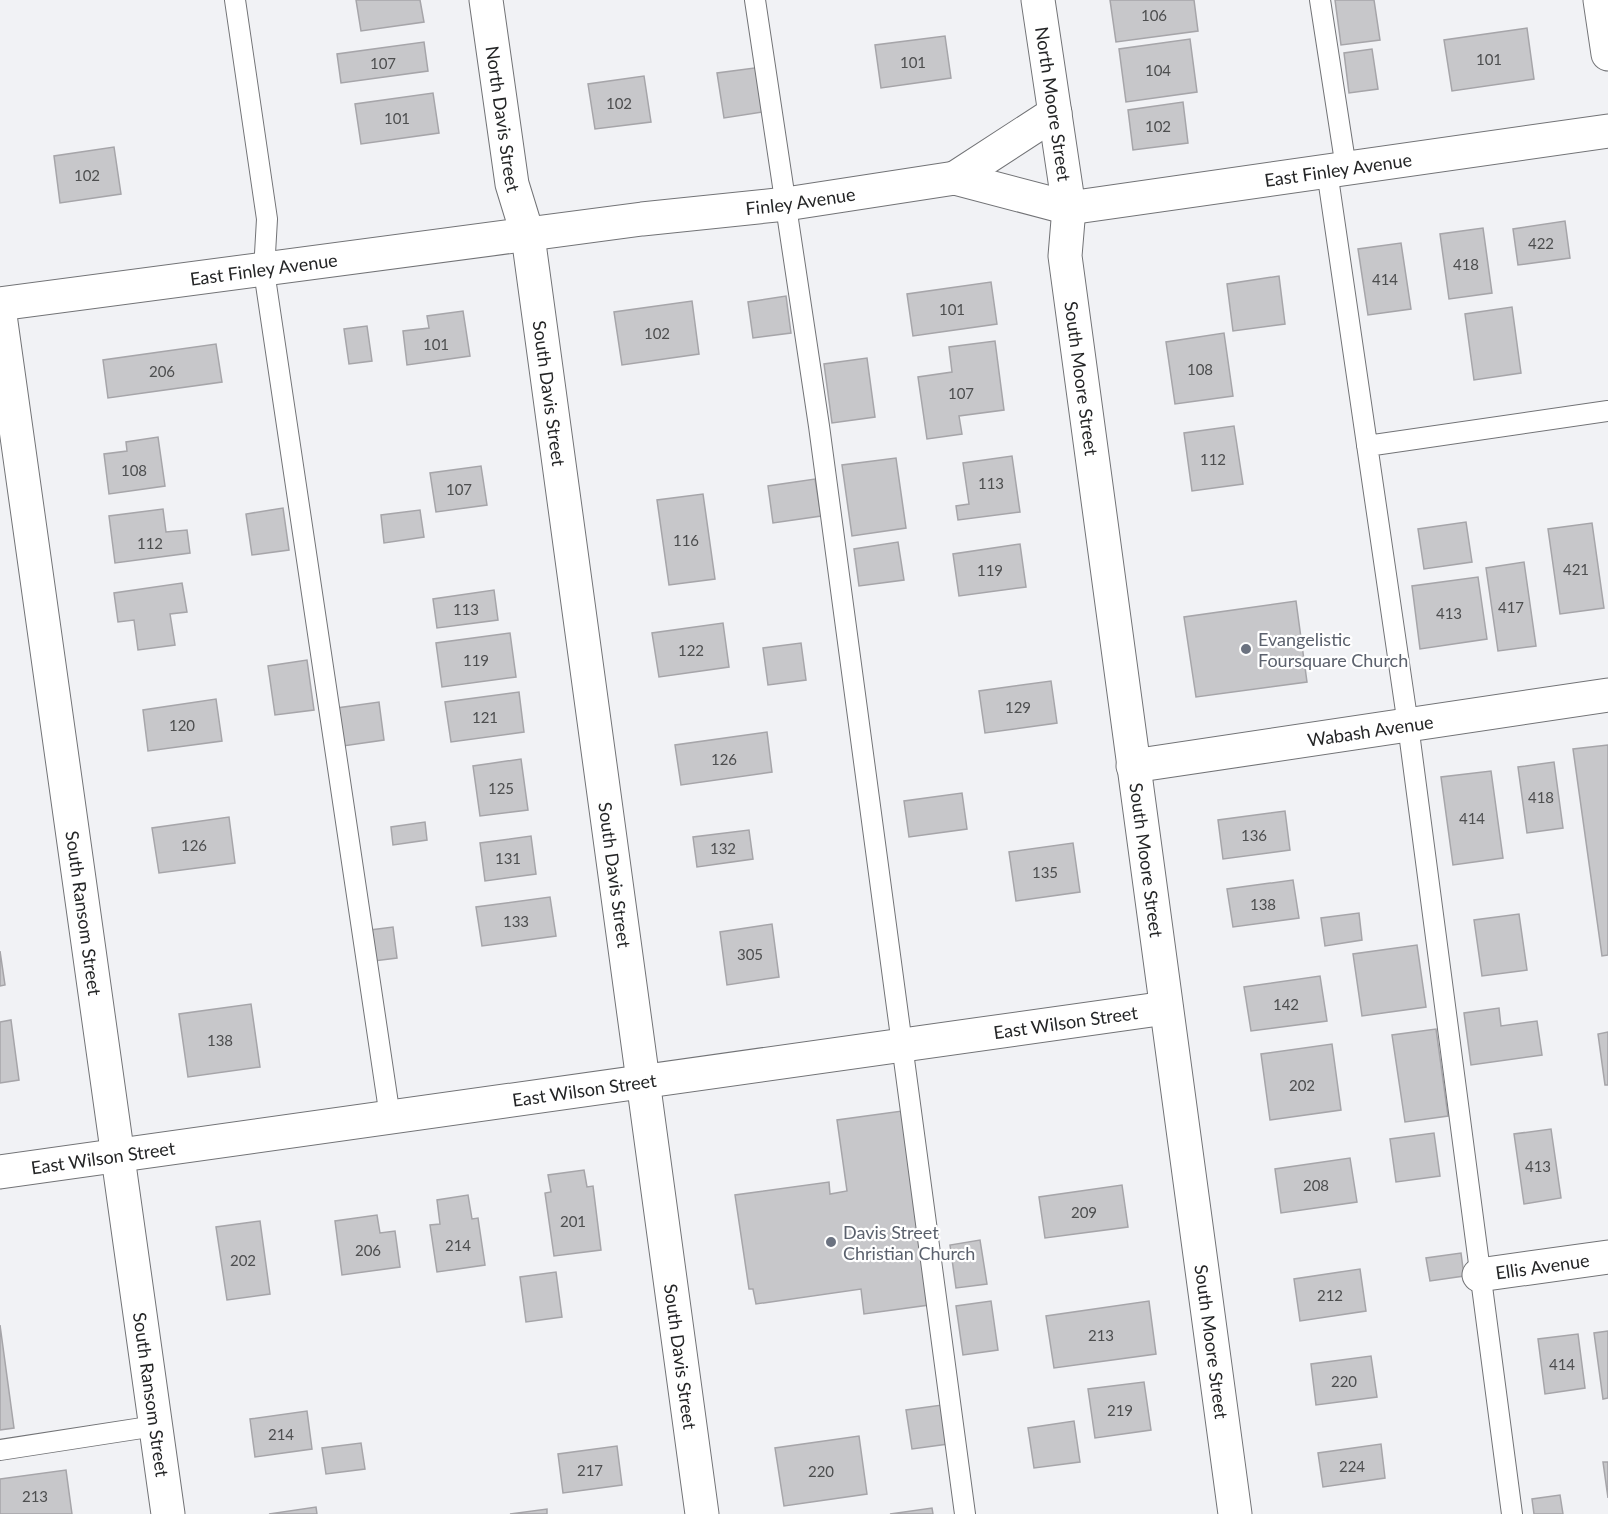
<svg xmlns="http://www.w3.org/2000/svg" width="1608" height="1514" font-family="Lato,sans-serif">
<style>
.building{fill:#c7c7ca;stroke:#a6a5a9;stroke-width:1.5}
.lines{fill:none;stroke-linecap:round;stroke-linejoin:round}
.lane-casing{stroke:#727376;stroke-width:22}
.street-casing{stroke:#727376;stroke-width:35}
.secondary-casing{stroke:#727376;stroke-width:35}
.lane{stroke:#fff;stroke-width:20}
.street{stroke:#fff;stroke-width:33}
.secondary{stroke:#fff;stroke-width:33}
.worship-dot{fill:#6b7280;stroke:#fff;stroke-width:2}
.labels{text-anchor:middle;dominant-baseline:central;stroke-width:4.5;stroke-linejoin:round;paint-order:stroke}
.number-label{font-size:15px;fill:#4d4e4f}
.street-label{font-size:18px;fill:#242526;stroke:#fff}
.worship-label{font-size:18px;fill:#5b616d;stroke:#fff;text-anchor:start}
</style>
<rect width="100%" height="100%" fill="#f1f2f5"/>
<path class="building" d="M356,0H420L424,22L361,31Z
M1110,0H1194L1198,31L1116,42Z
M1335,0H1374L1380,40L1341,45Z
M1527,28L1534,79L1452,91L1444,40Z
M945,36L951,78L881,88L875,45Z
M1190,39L1197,92L1126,102L1119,49Z
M424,42L428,71L341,83L337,54Z
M1372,49L1378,89L1349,93L1344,53Z
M762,67L769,111L724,118L717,73Z
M644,76L651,122L595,129L588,84Z
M433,93L439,133L361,144L355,104Z
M1183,102L1188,143L1133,150L1128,110Z
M114,147L121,194L60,203L54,156Z
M1565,221L1570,258L1518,265L1513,229Z
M1483,228L1492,293L1449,299L1440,234Z
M1401,243L1411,309L1368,315L1358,249Z
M1279,276L1285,324L1233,331L1227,284Z
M991,282L997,324L913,336L907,294Z
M786,296L791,333L753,338L748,302Z
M692,301L699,354L622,365L614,312Z
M1512,307L1521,373L1474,380L1465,314Z
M463,311L470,356L407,365L403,331L429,328L427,316Z
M367,326L372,361L349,364L344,329Z
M1224,333L1233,396L1175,404L1166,342Z
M995,341L1004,410L959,416L962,434L927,439L918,377L952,372L949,347Z
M216,344L222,382L108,398L103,360Z
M867,358L875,417L832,423L824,364Z
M1234,426L1243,484L1192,491L1184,433Z
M158,437L165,486L109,494L104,454L127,451L126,442Z
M1012,456L1020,512L958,520L956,506L969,504L963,463Z
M896,458L906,528L852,536L842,465Z
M481,466L487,505L436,512L430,473Z
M815,479L821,516L773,523L768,486Z
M703,494L715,579L669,585L657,500Z
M283,508L289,550L252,555L246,514Z
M163,509L166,532L187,530L190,553L115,563L109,516Z
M420,510L424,537L384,543L381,515Z
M1466,522L1472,562L1424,569L1418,529Z
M1592,523L1604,608L1560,614L1548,529Z
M898,542L904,580L859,586L854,549Z
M1020,544L1026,587L959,596L953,554Z
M1524,562L1536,646L1498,651L1486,568Z
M1478,577L1487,639L1420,649L1412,586Z
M182,583L187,612L170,614L175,645L138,650L134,620L118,622L114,593Z
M494,590L498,620L437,628L433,599Z
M1296,601L1307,682L1196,697L1184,617Z
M723,623L729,667L659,677L652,633Z
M510,633L516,677L442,687L436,643Z
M801,643L806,680L768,685L763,648Z
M307,660L314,710L275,715L268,666Z
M1051,681L1057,723L985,733L979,691Z
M519,692L524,732L451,742L445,702Z
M216,699L222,741L148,751L143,710Z
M379,702L384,740L343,746L337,708Z
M767,732L772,772L681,785L675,745Z
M1608,745V955L1602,956L1573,749Z
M521,759L528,810L480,816L473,766Z
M1554,762L1563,828L1527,833L1518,767Z
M1491,771L1503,858L1453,865L1441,777Z
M962,793L967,829L909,837L904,801Z
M1285,811L1290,850L1223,859L1218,820Z
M229,817L235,863L159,873L152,828Z
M425,822L427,840L393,845L391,827Z
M749,830L753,859L697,867L693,837Z
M531,836L536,874L485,881L480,843Z
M1073,843L1080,892L1016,901L1009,852Z
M1293,880L1299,918L1233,927L1227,889Z
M550,897L556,936L482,946L476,907Z
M1359,913L1362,940L1325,946L1321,918Z
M1519,914L1527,970L1482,976L1474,920Z
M772,924L779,977L727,985L720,932Z
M393,927L397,958L374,961L370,930Z
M1417,945L1426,1007L1362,1016L1353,954Z
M0,951L5,985L0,986Z
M1320,976L1327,1021L1251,1031L1244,987Z
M251,1004L260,1067L188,1077L179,1014Z
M1499,1008L1501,1026L1537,1021L1542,1055L1471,1065L1464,1013Z
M11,1020L19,1080L0,1083V1022Z
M1436,1029L1448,1116L1405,1122L1392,1035Z
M1608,1032V1085H1605L1598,1034Z
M1332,1044L1341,1110L1270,1120L1261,1054Z
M902,1111L929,1305L864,1314L861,1289L756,1304L753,1289H749L735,1195L829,1182L830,1194L847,1191L837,1120Z
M1551,1129L1561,1198L1524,1204L1514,1134Z
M1434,1133L1440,1176L1396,1182L1390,1139Z
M1350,1158L1357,1202L1281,1213L1275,1169Z
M584,1170L587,1187L593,1186L601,1250L554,1256L545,1193L551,1192L548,1175Z
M1122,1185L1128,1227L1045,1238L1039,1197Z
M468,1195L472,1219L478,1218L485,1265L437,1272L430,1225L440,1224L437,1200Z
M377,1215L380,1233L395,1231L400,1267L342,1275L335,1221Z
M260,1221L270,1294L227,1300L216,1227Z
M980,1240L987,1284L956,1288L950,1245Z
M1461,1253L1464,1276L1430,1281L1426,1258Z
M1360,1269L1366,1311L1300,1321L1294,1279Z
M556,1272L562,1317L526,1322L520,1277Z
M991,1301L998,1350L963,1355L956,1306Z
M1149,1301L1156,1354L1054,1368L1046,1316Z
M0,1325L14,1428L0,1430Z
M1608,1331V1398L1603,1399L1594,1333Z
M1578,1334L1585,1388L1545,1394L1538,1339Z
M1371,1356L1377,1397L1316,1405L1311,1364Z
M1144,1382L1151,1430L1095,1438L1088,1389Z
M942,1405L948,1444L912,1449L906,1410Z
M307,1411L312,1449L255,1457L250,1419Z
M1074,1421L1080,1462L1034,1468L1028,1428Z
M859,1436L867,1494L784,1506L775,1448Z
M361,1443L365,1469L326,1474L322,1448Z
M1381,1444L1385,1478L1323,1487L1318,1453Z
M617,1446L622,1485L563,1493L558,1454Z
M1603,1462H1608V1498Z
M66,1470L72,1514H0V1479Z
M1560,1495L1563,1514H1534L1532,1499Z
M316,1507L317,1514H269Z
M932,1508L933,1514H890Z
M547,1509V1514H510Z"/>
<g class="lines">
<defs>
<path id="lane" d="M235,0L267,219L264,271L390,1117
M755,0L819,426L965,1514
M1320,0L1346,168
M1327,171L1408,725L1512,1514
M1367,446L1608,411
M0,1450L155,1426"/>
<g id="street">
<path id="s1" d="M486,0L512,184L528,236L702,1514"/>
<path id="s2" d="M1038,0L1069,208L1065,256L1235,1514"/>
<path d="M955,178L1055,113"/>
<path id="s3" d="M0,315L168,1514"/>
<path id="s4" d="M1133,766L1608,695"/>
<path id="s5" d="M0,1172L1166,1008"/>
<path id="s6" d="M1479,1275L1608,1257"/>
</g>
<g id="secondary">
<path d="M1600,0L1608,54"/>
<path id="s7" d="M0,304L642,219L786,204L955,178L1069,208L1608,131"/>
</g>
</defs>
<use href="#lane" class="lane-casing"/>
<use href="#street" class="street-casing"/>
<use href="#secondary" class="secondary-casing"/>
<use href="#lane" class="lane"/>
<use href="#street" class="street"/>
<use href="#secondary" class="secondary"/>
</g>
<g class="worship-dot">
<circle cx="1246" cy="649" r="6"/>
<circle cx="831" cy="1242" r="6"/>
</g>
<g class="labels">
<g class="number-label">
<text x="1154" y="15">106</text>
<text x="1489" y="59">101</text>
<text x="913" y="62">101</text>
<text x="383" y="63">107</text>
<text x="1158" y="70">104</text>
<text x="619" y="103">102</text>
<text x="397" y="118">101</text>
<text x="1158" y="126">102</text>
<text x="87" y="175">102</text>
<text x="1541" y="243">422</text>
<text x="1466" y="264">418</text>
<text x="1385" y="279">414</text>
<text x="952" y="309">101</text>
<text x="657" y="333">102</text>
<text x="436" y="344">101</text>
<text x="1200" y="369">108</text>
<text x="162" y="371">206</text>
<text x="961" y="393">107</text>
<text x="1213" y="459">112</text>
<text x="134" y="470">108</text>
<text x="991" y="483">113</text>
<text x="459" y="489">107</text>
<text x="686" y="540">116</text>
<text x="150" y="543">112</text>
<text x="1576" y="569">421</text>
<text x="990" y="570">119</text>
<text x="1511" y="607">417</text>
<text x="466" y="609">113</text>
<text x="1449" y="613">413</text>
<text x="691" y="650">122</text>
<text x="476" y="660">119</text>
<text x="1018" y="707">129</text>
<text x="485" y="717">121</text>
<text x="182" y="725">120</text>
<text x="724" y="759">126</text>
<text x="501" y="788">125</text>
<text x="1541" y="797">418</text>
<text x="1472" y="818">414</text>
<text x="1254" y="835">136</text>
<text x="194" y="845">126</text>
<text x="723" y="848">132</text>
<text x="508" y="858">131</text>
<text x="1045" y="872">135</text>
<text x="1263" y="904">138</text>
<text x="516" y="921">133</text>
<text x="750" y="954">305</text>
<text x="1286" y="1004">142</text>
<text x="220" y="1040">138</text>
<text x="1302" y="1085">202</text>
<text x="1538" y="1166">413</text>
<text x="1316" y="1185">208</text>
<text x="1084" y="1212">209</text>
<text x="573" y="1221">201</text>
<text x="458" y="1245">214</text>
<text x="368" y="1250">206</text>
<text x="243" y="1260">202</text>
<text x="1330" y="1295">212</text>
<text x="1101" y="1335">213</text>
<text x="1562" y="1364">414</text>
<text x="1344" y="1381">220</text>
<text x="1120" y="1410">219</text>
<text x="281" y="1434">214</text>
<text x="1352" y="1466">224</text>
<text x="590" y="1470">217</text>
<text x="821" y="1471">220</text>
<text x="35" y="1496">213</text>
</g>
<g class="street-label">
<text stroke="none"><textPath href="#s2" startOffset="105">North Moore Street</textPath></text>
<text stroke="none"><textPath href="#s1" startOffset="120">North Davis Street</textPath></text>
<text stroke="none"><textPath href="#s7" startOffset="1353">East Finley Avenue</textPath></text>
<text stroke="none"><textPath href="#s7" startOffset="807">Finley Avenue</textPath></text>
<text stroke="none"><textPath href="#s7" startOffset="266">East Finley Avenue</textPath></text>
<text stroke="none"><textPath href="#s2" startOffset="382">South Moore Street</textPath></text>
<text stroke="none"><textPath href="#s1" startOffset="399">South Davis Street</textPath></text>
<text stroke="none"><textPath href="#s4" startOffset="240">Wabash Avenue</textPath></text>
<text stroke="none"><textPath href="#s2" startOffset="868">South Moore Street</textPath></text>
<text stroke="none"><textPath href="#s1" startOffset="885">South Davis Street</textPath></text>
<text stroke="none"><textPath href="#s3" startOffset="604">South Ransom Street</textPath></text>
<text stroke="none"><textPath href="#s5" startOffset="1076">East Wilson Street</textPath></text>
<text stroke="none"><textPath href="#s5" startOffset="590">East Wilson Street</textPath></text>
<text stroke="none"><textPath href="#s5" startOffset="104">East Wilson Street</textPath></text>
<text stroke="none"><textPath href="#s6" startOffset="64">Ellis Avenue</textPath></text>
<text stroke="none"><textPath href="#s2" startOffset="1354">South Moore Street</textPath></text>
<text stroke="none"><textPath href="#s1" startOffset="1371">South Davis Street</textPath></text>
<text stroke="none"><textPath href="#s3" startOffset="1090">South Ransom Street</textPath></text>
</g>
<g class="worship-label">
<text x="1258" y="639">Evangelistic<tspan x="1258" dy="21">Foursquare Church</tspan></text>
<text x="843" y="1232">Davis Street<tspan x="843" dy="21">Christian Church</tspan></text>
</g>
</g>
</svg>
